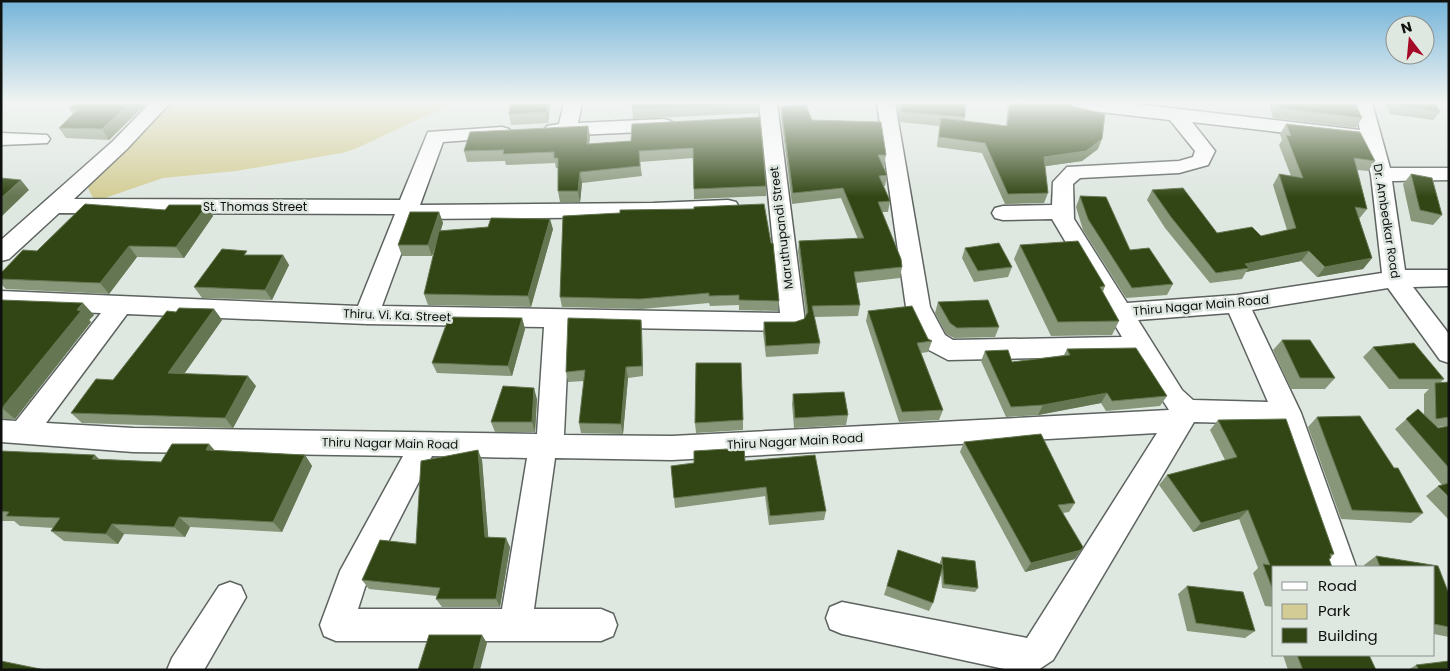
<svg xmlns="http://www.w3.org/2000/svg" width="1450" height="671" font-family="Poppins,sans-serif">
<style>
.green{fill:#d3cd95}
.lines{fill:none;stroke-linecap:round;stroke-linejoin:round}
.minor-casing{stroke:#5d635f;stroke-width:3}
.minor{fill:#fff;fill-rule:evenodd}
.wall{fill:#88967a}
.shaded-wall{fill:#657652}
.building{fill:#314614;stroke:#657652}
.labels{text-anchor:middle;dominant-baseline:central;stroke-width:5;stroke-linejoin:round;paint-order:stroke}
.street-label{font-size:12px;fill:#0f110f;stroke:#dfe7e1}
</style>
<rect width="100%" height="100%" fill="#dfe7e1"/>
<path class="green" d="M172,103H453L355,149L342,153L236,171L163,178L102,199L93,198L87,186Z"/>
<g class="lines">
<defs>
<path id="minor" d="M150,103H170L127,149L74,199L400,200L428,132L502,127L509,129L512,133L509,137L443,142L420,205L653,203L728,200L736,202L739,207L736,212L728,214L653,217L414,219L382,306L780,313L759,103H777L805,322L802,328L793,331L569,327L564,435L672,436L1169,410L1134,356L948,360L927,349L906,307L877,103H895L930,307L945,335L953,340L1122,337L1052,219L1003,220L995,218L992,213L995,208L1003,206L1052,205L1053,182L1067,167L1179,161L1193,157L1195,151L1170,120L1075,109L1068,107L1066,103H1127L1360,130L1354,103H1372L1390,168H1449V180L1392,181L1405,270H1449V286L1413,287L1449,334V363L1440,360L1388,288L1252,310L1301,413L1356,567H1326L1277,424L1194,422L1053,660L1038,670H1009L842,634L830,629L826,618L830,607L842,602L1027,638L1157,433L672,460L555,458L534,609H601L613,614L617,625L613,636L601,641H336L324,636L320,625L340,571L403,456L133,452L1,442V420L16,421L101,313L1,309V291L358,306L395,214L59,213L9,259L1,261V240L113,141ZM1192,122L1363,142L1371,175L1382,273L1237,295L1127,303L1074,219L1073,184L1080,178L1179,173L1208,165L1215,151ZM1229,313L1268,402L1193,400L1182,390L1138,320ZM127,314L367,324L544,327L537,434L133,428L46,423ZM432,456L527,458L502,609H358L365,587Z
M564,103H582L578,123L664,119L671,121L674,125L671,129L664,131L554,136L547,134L544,130L547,126L559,124Z
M1,133L47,135L50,139L47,143L1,145Z
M230,582L241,586L246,597L204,670H167L172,658L219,586Z"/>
</defs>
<use href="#minor" class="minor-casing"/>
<use href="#minor" class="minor"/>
</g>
<path class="wall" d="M75,103H147L109,140L66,138L59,128L73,114L69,109Z
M511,103H550L548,123L511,125L509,114Z
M758,103V113L633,119L632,109Z
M896,103H965V117L964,121L1006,126L1008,103H1071V106L1098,149L1082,161L1045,166L1048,193L1044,203L1005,204L982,153L937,147L939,126L900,122Z
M1269,103H1355L1362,118L1356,128L1273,118Z
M1385,103H1435L1440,112L1433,120L1390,114Z
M781,107L886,155L884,166H883L887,175L885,186H883L890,201L888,212H882L902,267L900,278L856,283L860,305L858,316L814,317L820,343L818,354L766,357L763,332L764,322H795L804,319L806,316L798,252L799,241L858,239L841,198L792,204L781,117Z
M760,117L766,186V196L694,199L693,158L640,162L642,176L582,183L580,202H560L558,191V168H556L555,163L506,165L505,161L467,162L464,151L588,126L590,136L589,144L631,141Z
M1286,124L1375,161L1368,171L1357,170L1367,209L1359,219L1372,258L1363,269L1317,277L1301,261L1246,272L1242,279L1210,283L1165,228L1147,200L1152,190L1217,233L1261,236L1287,230L1273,185L1279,174L1291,176L1279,145L1282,140L1280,134Z
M1411,174L1442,215L1433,225L1411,221L1403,184Z
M1080,196L1130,250L1173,284L1167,295L1126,298L1083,230L1076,207Z
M207,205L213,216L184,258L137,257L109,294L6,289L1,284V273L37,251L165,210Z
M439,212L443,223L441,230L553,229L531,307L428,305L424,294L436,245L432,256H402L398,245Z
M563,216L779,301L778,311L739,310V305L710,306L709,303L642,309L562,307L560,297Z
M1020,245L1105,286L1103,292L1119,321L1112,335L1051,336L1014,259Z
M965,248L1012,267L1008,277L974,282L962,258Z
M249,255H283L289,265L272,300L202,298L194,287Z
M1,300L94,315L89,320L91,322L15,419H1Z
M938,302L999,327L995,337L954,338L946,334L935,313Z
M214,309L222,320L184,374L256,386L233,428L82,423L71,413L113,380L176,312Z
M868,311L932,341L928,352L921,353L943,410L939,420L899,422L866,321Z
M522,318L525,329L512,376L437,373L432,363Z
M642,330L643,376L628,378L623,434L581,433L579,423L584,381L568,382L566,372Z
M1282,340L1335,378L1325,389H1291L1273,350Z
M1373,347L1444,379L1440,383L1449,382V426L1437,427L1438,428L1449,426V520L1426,496L1438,486L1442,485L1395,429L1418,409L1424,415V394L1429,389H1389L1363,357Z
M1067,349L1167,396L1160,406L1106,411L1101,403L1038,415L1006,417L981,361L985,351L1012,362L1064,355Z
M793,394L848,415L846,425L794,428L792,404Z
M537,399L535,432H495L491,422Z
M1317,417L1423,513L1411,523L1341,519L1308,427Z
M743,420V430L696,433L695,423Z
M1218,420L1334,554L1331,557L1274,567V607L1265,606L1253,573L1258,568L1239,519L1193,532L1159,485L1167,475L1225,460L1210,430Z
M964,442L1075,503L1069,512L1063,513L1075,559L1025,572L960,452Z
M209,444L214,450L305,455L312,466L282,532L190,527L185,537L124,534L118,544L64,541L51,531L54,528L20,526L14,521H1V451L99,459L161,462Z
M482,460L488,537L510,547L500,607H442L436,599L437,596L369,589L362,580L416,544Z
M745,461L826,511L824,520L769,525L765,496L675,508L671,466Z
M898,550L940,564V562L942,557L978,588L975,592L942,588L941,572L933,603L929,611L884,595Z
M1376,556L1438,566L1449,594V637L1434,634V567H1365L1364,565Z
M1187,586L1255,631L1245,638L1187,631L1178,594Z
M1283,655H1369L1376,670H1288Z
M1416,665L1449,670H1408Z"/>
<path class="shaded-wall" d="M130,103H147L109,140L102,129Z
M547,103H550L548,123L546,112Z
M588,126L590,136L588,155L587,144Z
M1102,139L1098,149L1082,161L1040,167L1044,157Z
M580,172L582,183L580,202L578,191Z
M21,180L29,190L1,217V198Z
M207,205L213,216L184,258L176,247Z
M439,212L443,223L432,256L428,245Z
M550,219L553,229L531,307L528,296Z
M129,246L137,257L109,294L100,283Z
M1309,251L1301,261L1246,272L1249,268L1245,264Z
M283,255L289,265L272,300L265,290Z
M1372,258L1363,269L1317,277L1325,267Z
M83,303L94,315L89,320L91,322L15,419L2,408Z
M214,309L222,320L177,384L168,373Z
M522,318L525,329L512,376L508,366Z
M641,320L642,330L643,376L642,366Z
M626,367L628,378L623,434L621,424Z
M248,376L256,386L233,428L225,418Z
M534,388L537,399L535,432L532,422Z
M1107,393L1101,403L1038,415L1043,405Z
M209,444L219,455L206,450Z
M478,450L482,460L489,546L485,537Z
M95,455L106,466L92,459Z
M305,455L312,466L282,532L273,522Z
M1248,510L1239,519L1193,532L1201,523Z
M179,517L190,527L185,537L174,527Z
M112,524L124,534L118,544L106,534Z
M506,538L510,547L500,607L496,599Z
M1081,550L1075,559L1025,572L1031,563Z
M482,635L487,643L480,670H473Z"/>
<path class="building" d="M75,103H130L102,129L59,128L78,109H69Z
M511,103H547L546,112L509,114Z
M632,103H758V104L632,109Z
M900,103H965V117L902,112Z
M1010,103H1071V106L1105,114L1102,139L1086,151L1044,157L1048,193L1008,194L985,143L939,137L941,118L1007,126Z
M1278,103H1355L1362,118L1279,108Z
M1395,103H1435L1440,112L1396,105Z
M806,105L812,120L881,122L886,155H878L887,175L879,176L890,201L878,202L901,259L902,267L854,272L860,305L812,306L820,343L766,346L764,322H795L804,319L808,312L799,241L864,238L843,188L793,193L781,107Z
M760,117L766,186L694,189L693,148L639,151L640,166L580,172L578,191H558V158H554V152L503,154L504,150L464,151L470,132L588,126L587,144L631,141L632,124Z
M1286,124L1360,132L1375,161L1354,158L1367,209L1355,207L1372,258L1325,267L1309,251L1245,264L1249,268L1216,273L1171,217L1152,190L1183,188L1217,233L1252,227L1261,236L1296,228L1279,174L1303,178L1286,135L1291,136Z
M1411,174L1432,178L1442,215L1420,210Z
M1,178L21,180L1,198Z
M1080,196L1106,197L1130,250L1149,248L1173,284L1132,288L1088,219Z
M85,204L165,210L169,205H207L176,247L129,246L100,283L1,279V273L23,250L37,251Z
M764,204L771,243H773L779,301L739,300V295L709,296V293L640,299L560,297L563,216L620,213V210L694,209V207Z
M410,212H439L428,245H398Z
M491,218L550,219L528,296L424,294L439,231L488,227Z
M1078,241L1105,286L1100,287L1119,321L1058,322L1020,245Z
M999,243L1012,267L978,271L965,248Z
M222,249L247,251L244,255H283L265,290L194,287Z
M1,300L83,303L77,310L81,311L2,408H1Z
M988,300L999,327L957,328L950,323L938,302Z
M912,306L928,339L932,341L917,343L943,410L902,412L868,311Z
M179,308L214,309L168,373L248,376L225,418L71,413L96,379L113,380L167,311L176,312Z
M449,317L522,318L508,366L432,363Z
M568,318L641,320L642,366L626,367L621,424L579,423L585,370L566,372Z
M1282,340H1310L1335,378H1300Z
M1414,343L1444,379H1399L1373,347Z
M1136,348L1167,396L1112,401L1107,393L1043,405L1011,407L985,351L1008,350L1012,362L1070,355L1067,349Z
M696,363H741L743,420L695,423Z
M1449,382V417L1436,419L1435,383Z
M503,386L534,388L532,422H491Z
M844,392L848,415L795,418L793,394Z
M1418,409L1438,428L1449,426V468L1406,419Z
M1360,416L1394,468H1398L1423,513L1352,510L1317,417Z
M1286,419L1334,554H1330L1331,558L1329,559L1332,567H1274V593L1263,564L1270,565L1248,510L1201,523L1167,475L1237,457L1218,420Z
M1041,434L1075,503L1058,505L1083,547L1081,550L1031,563L964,442Z
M172,444H209L206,450L305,455L273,522L179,517L174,527L112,524L106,534L51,531L60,518L6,516L9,512L1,511V451L95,455L92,459L161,462Z
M744,448L745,461L815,455L826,511L770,516L766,487L674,498L671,466L694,463V451Z
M478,450L485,537L506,538L496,599H436L440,588L362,580L380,540L416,544L421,461Z
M1449,483V497L1438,486Z
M898,550L943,565L933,603L887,586Z
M1376,556L1438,566L1449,594V627L1434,624V567H1380Z
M942,557L975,561L978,588L944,584Z
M1187,586L1243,592L1255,631L1196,623Z
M429,635H482L473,670H418Z
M1297,655H1369L1376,670H1303Z
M1,661L45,670H1Z
M1449,661V670H1419L1416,665Z"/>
<linearGradient id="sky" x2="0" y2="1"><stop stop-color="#75b4d9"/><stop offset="0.52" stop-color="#f1f4f2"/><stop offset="1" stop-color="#f1f4f2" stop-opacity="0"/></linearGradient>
<rect width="1450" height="197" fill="url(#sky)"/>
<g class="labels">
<g class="street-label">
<text x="255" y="206">St. Thomas Street</text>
<text transform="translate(1387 221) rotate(81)">Dr. Ambedkar Road</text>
<text transform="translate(781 228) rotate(-97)">Maruthupandi Street</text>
<text transform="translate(1201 305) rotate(-5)">Thiru Nagar Main Road</text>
<text transform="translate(397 315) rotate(2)">Thiru. Vi. Ka. Street</text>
<text transform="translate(795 441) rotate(-3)">Thiru Nagar Main Road</text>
<text transform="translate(390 443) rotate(1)">Thiru Nagar Main Road</text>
</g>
</g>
<rect width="1450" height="671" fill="none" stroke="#0f110f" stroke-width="5"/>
<rect x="1272" y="566" width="162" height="90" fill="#dfe7e1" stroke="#8c918d"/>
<rect x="1282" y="582" width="25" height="8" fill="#ffffff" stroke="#8c918d"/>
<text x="1318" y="591" font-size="15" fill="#0f110f">Road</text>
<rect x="1282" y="604" width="25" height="15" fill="#d3cd95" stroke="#8c918d"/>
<text x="1318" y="616" font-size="15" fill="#0f110f">Park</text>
<rect x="1282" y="628" width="25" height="15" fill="#314614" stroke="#8c918d"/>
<text x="1318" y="641" font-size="15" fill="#0f110f">Building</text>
<g transform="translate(1410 40) rotate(344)"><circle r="24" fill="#dfe7e1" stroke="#8c918d"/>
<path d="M0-4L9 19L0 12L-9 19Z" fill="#a50a26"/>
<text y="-8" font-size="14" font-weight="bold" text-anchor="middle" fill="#0f110f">N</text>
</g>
</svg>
